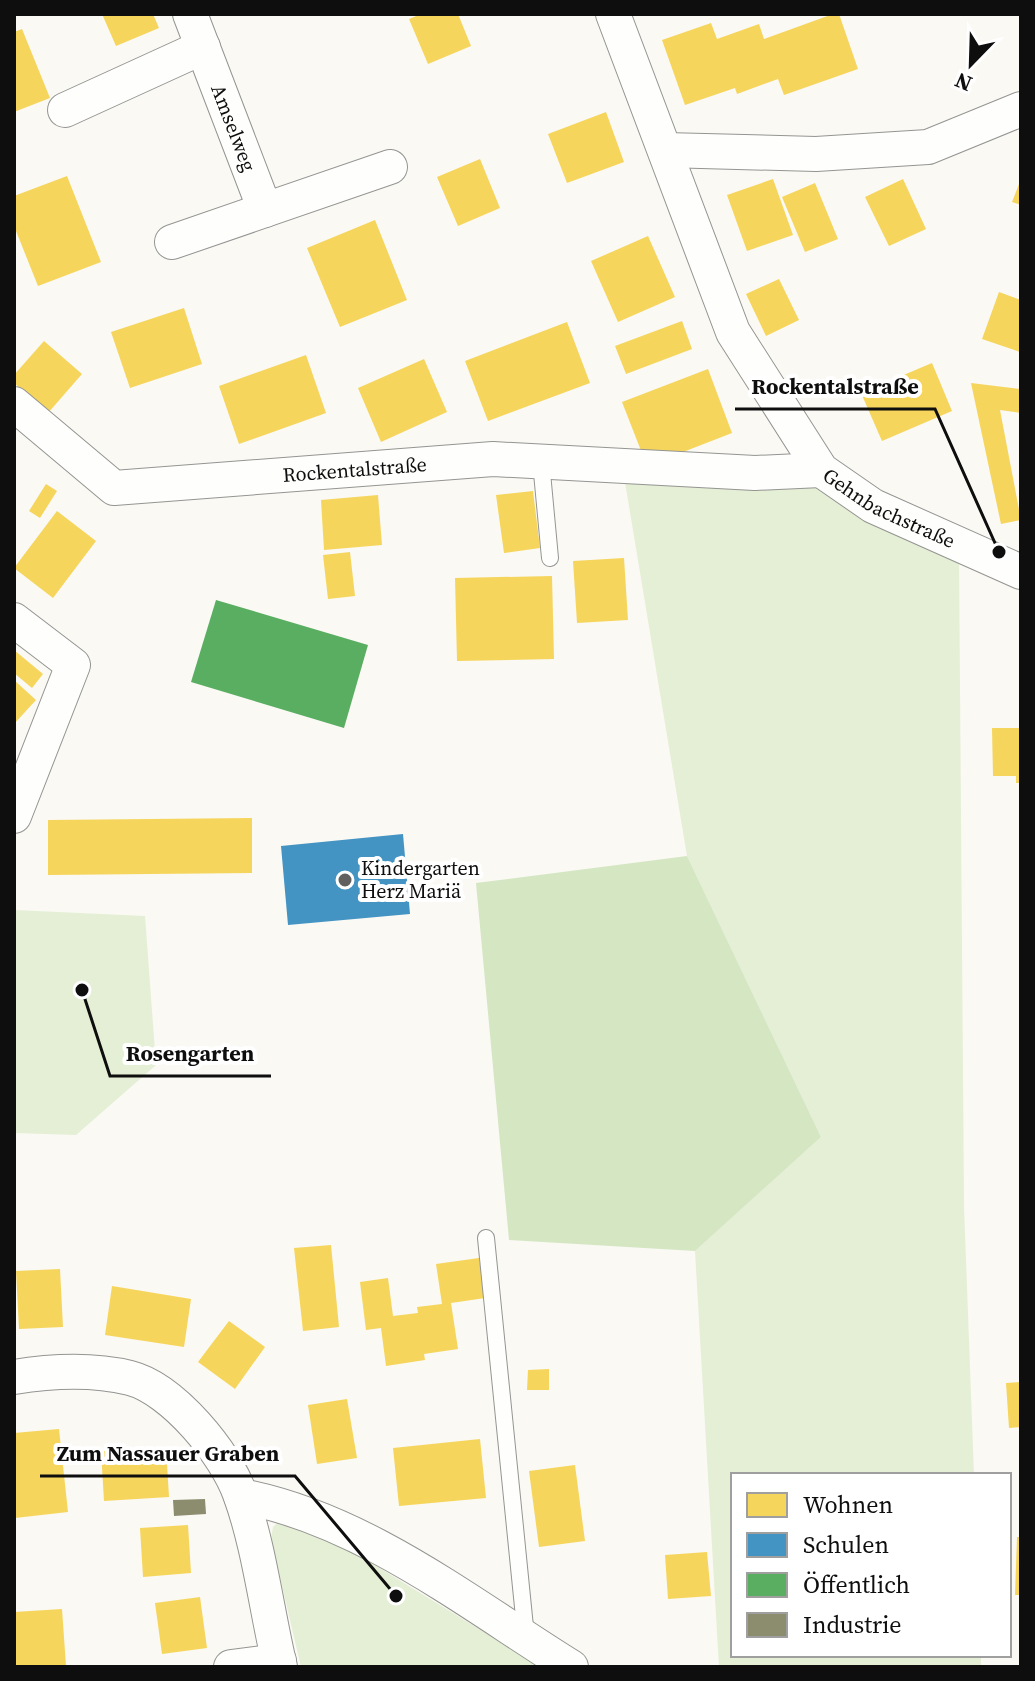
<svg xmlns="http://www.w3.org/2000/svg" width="1035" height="1681" font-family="'Source Serif 4',serif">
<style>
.green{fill:#e4efd5}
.forest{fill:#d5e6c3}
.homes{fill:#f6d55c}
.schools{fill:#4393c3}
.public{fill:#5aae61}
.industry{fill:#8c8c6e}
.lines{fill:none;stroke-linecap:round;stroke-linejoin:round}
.lane-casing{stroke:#949492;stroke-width:18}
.street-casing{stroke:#949492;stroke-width:36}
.lane{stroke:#fefefd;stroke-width:16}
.street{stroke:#fefefd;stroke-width:34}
.poi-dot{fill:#61605e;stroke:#fff;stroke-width:3}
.labels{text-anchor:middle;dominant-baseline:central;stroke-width:8;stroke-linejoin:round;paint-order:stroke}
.street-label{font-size:20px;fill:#0e0e0e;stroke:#fff}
.poi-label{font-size:20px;fill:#0e0e0e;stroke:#fff;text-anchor:start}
.leader{fill:none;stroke:#0e0e0e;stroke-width:3}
.callout-dot{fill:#0e0e0e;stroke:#fff;stroke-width:3}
.callout-label{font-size:22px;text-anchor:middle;font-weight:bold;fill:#0e0e0e;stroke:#fff;stroke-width:8;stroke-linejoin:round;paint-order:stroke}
</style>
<rect width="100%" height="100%" fill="#faf9f4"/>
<path class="green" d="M624,476L810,482L959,557L964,1207L974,1475H733V1655H981V1667H719L695,1251L821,1137L687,856Z
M14,910L145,916L156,1065L76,1135L14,1133Z
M278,1522L324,1534L541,1667H301L271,1539L273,1527Z"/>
<path class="forest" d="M687,856L821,1137L695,1251L509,1240L476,883Z"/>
<path class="homes" d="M102,14H153L159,28L116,46Z
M421,14H458L471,46L428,64L409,19Z
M833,14H839L858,69L784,95L778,79L737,94L735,88L685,105L662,40L711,23L717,39L759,24L764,39Z
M22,29L50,98L14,112V32Z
M606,112L624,162L567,183L548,134Z
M480,159L500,208L458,226L437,177Z
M67,176L101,262L38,286L14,226V196Z
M773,179L793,235L747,251L727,195Z
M903,179L926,229L889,246L865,197Z
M1021,179V205L1012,202Z
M815,183L838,239L805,252L782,197Z
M375,220L407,300L340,327L307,248Z
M648,236L675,297L618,322L591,261Z
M779,279L799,320L766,336L746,294Z
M999,292L1021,300L1020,352L982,339Z
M184,308L202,364L130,388L111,332Z
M682,321L692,349L626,374L615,346Z
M567,322L590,383L488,421L465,361Z
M44,341L82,374L48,413L14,383V375Z
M306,355L326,413L239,444L219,386Z
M424,359L447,412L381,442L358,388Z
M932,363L952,411L882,441L861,393Z
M708,369L732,433L647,466L622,402Z
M971,383L1021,389V413L1000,410L1021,520L1001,524Z
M46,484L57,491L40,518L29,511Z
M533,491L540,548L504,553L496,495Z
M378,495L382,545L324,550L321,500Z
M57,511L96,541L53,598L14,568Z
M350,552L355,596L328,599L323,555Z
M624,558L628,620L577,623L573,561Z
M552,576L554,659L457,661L455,578Z
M14,650L43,674L32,688L14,673Z
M14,680L36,700L14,724Z
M992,728H1021V783H1016V776H993Z
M252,818V873L48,875V820Z
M331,1245L339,1327L303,1331L294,1248Z
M479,1258L485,1298L451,1303L458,1349L424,1354L425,1360L386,1366L381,1328L366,1330L360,1282L388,1278L393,1316L418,1313L417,1307L442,1304L436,1264Z
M60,1269L63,1327L19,1329L16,1271Z
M112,1286L191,1299L184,1347L105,1335Z
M229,1321L265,1347L235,1389L198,1362Z
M549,1369V1390H527L528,1370Z
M1021,1382V1427L1009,1428L1006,1383Z
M347,1399L357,1458L317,1464L308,1405Z
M59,1429L68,1512L15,1518L14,1433Z
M480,1439L486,1498L399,1506L393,1448Z
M166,1447L169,1497L104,1501L101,1451Z
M575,1465L585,1541L539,1547L529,1471Z
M188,1525L191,1573L143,1577L140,1528Z
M1017,1537H1021V1595H1015Z
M707,1552L711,1596L668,1599L665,1555Z
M200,1597L207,1648L162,1654L155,1603Z
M62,1609L66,1666L14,1667V1612Z"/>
<path class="schools" d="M403,834L410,914L288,925L281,846Z"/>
<path class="public" d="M216,600L368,645L344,728L191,682Z"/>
<path class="industry" d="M205,1499L206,1514L174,1516L173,1500Z"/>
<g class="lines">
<defs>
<path id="lane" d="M541,462L550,558
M486,1238L526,1637"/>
<g id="street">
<path id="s1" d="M190,14L265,210"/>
<path id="s2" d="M613,14L733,332L821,470L873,506L1021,572"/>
<path d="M65,110L203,47"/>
<path d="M665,150L816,154L928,147L1021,109"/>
<path d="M172,242L390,167"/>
<path id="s3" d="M14,404L114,488L493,459L755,473L821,470"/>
<path d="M14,620L73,665L14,816"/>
<path d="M14,1377C51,1371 93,1369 130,1378C173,1389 226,1454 240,1494C259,1545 267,1613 280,1667"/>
<path d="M241,1496C363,1519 468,1603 571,1667"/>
<path d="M231,1667L279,1661"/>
</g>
</defs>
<use href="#lane" class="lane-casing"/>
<use href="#street" class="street-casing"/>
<use href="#lane" class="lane"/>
<use href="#street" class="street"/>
</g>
<circle class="poi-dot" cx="345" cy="880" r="8"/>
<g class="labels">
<g class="street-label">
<text stroke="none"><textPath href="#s1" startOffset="122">Amselweg</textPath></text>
<text stroke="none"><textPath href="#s3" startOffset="372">Rockentalstraße</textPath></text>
<text stroke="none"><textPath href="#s2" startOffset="582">Gehnbachstraße</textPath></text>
</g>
<g class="poi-label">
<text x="361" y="868">Kindergarten<tspan x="361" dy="23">Herz Mariä</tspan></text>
</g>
</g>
<path class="leader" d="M999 552L935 409H735M82 990L110 1076H271M396 1596L295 1476H40"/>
<g class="callout-dot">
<circle cx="999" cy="552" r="8"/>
<circle cx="82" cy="990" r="8"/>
<circle cx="396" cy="1596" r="8"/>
</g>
<g class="callout-label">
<text x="835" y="394">Rockentalstraße</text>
<text x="190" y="1061">Rosengarten</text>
<text x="168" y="1461">Zum Nassauer Graben</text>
</g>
<rect width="1035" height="1681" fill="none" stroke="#0e0e0e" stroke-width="32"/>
<rect x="731" y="1473" width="280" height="184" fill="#ffffff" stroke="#9f9f9f" stroke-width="2"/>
<rect x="747" y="1493" width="40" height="24" fill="#f6d55c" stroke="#9f9f9f" stroke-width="2"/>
<text x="803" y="1513" font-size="24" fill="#0e0e0e">Wohnen</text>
<rect x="747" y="1533" width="40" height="24" fill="#4393c3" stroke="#9f9f9f" stroke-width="2"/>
<text x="803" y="1553" font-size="24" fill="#0e0e0e">Schulen</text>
<rect x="747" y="1573" width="40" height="24" fill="#5aae61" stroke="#9f9f9f" stroke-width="2"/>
<text x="803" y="1593" font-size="24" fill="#0e0e0e">Öffentlich</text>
<rect x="747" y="1613" width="40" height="24" fill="#8c8c6e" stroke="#9f9f9f" stroke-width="2"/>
<text x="803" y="1633" font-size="24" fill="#0e0e0e">Industrie</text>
<g transform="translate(971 64) rotate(203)" stroke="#ffffff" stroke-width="6" paint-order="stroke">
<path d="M0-6L14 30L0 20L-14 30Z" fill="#0e0e0e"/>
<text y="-12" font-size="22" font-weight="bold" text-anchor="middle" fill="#0e0e0e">N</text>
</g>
</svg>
